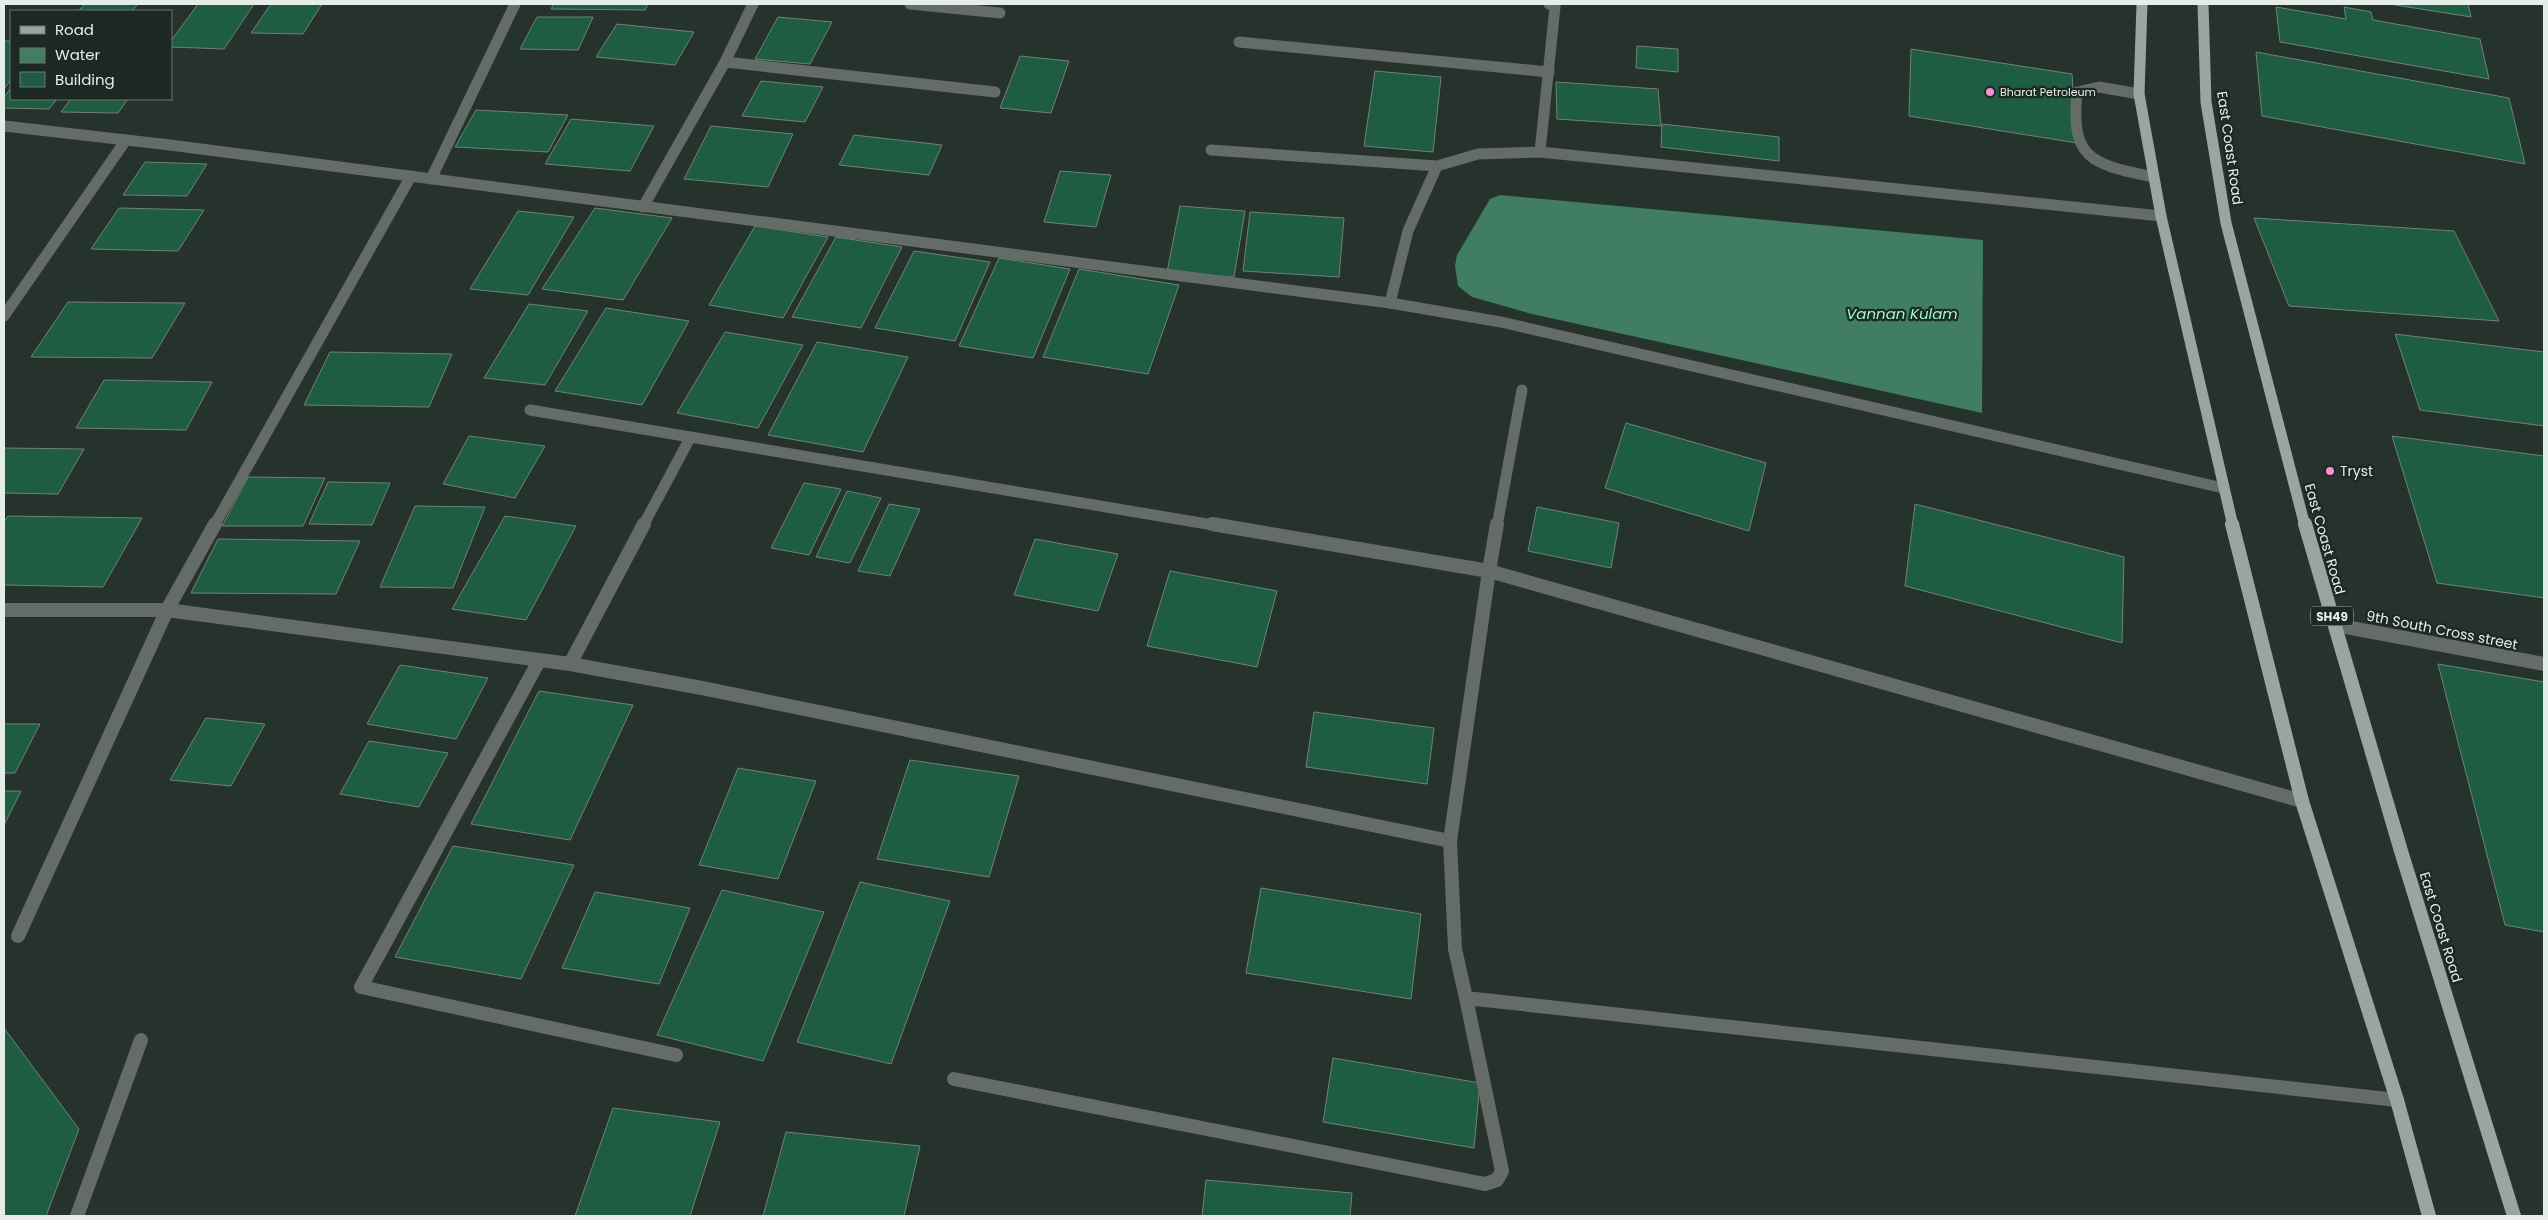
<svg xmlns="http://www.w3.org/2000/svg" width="2548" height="1220" font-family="Poppins,sans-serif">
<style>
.water{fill:#417d62}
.building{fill:#1e5c43;stroke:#738179}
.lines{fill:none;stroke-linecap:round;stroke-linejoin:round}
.lane{stroke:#656b67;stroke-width:11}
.street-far1{stroke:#656b67;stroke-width:11}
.street{stroke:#656b67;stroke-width:14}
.primary-far1{stroke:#99a59f;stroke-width:11}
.primary{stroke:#99a59f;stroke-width:14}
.poi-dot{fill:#f690cf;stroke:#1c2822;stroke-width:2}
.labels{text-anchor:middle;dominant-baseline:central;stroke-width:4.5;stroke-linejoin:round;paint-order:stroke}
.far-poi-label{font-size:11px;fill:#e5ede9;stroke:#1c2822;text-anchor:start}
.shield{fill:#1c2822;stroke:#a9b2ad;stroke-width:1}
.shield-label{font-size:12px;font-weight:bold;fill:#e5ede9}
.street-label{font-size:14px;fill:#e5ede9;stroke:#1c2822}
.poi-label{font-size:14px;fill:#e5ede9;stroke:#1c2822;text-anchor:start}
.water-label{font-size:15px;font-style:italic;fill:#9df9ce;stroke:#1c2822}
</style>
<rect width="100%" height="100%" fill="#26322c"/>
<path class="water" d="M1500,195L1983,240L1982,413L1532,314L1472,297L1458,286L1455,266L1457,255L1490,199Z"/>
<path class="building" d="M85,4H138L132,11H78Z
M198,4H254L224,49L171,47V41Z
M271,4H322L303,34L251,33Z
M554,4H648L645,10L551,9Z
M2389,4H2468L2471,17Z
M2276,7L2346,19L2344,7L2371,12L2373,20L2480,39L2489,79L2280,42Z
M537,17H593L578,50L520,49Z
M778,17L832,22L810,64L755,59Z
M617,24L694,32L675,65L596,57Z
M4,41H11V80L4,89Z
M1637,46L1678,49V72L1636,68Z
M1911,49L2072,74L2077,143L1909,116Z
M2256,52L2509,98L2525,164L2262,116Z
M1020,56L1069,61L1051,113L1000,108Z
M1375,71L1441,77L1433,152L1364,146Z
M761,81L823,87L805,122L742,116Z
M1556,82L1658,89L1661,126L1557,119Z
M11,88V99H57L49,109L4,108V97Z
M71,99H128L118,113L61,112Z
M476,110L568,115L548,152L455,147Z
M571,119L654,126L630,171L545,164Z
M1662,124L1779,137V161L1661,147Z
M711,126L793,134L768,187L684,179Z
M854,135L942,145L929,175L839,165Z
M145,162L207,164L187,196L123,195Z
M1060,171L1111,175L1096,227L1044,222Z
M1180,206L1245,211L1234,277L1167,272Z
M119,208L204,210L178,251L91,249Z
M595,208L672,218L623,300L542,289Z
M518,211L574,217L528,295L470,289Z
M1250,212L1344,218L1339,277L1243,271Z
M2254,218L2454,231L2499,321L2289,306Z
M755,226L828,237L783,318L709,305Z
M836,237L902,247L861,328L792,317Z
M914,251L990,262L955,341L875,328Z
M999,258L1070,269L1033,358L959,346Z
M1079,269L1179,285L1148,374L1043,357Z
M68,302L185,303L152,358L31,357Z
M529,304L588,311L545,385L484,378Z
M606,308L689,321L642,405L555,391Z
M725,332L803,345L758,428L677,413Z
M2395,334L2544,352V426L2420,410Z
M817,342L908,357L863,452L768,435Z
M330,352L452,354L429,407L304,405Z
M104,380L212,382L186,430L76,428Z
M1626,423L1766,463L1749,531L1605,488Z
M469,436L545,446L515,498L443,484Z
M2392,436L2544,456V598L2437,583Z
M4,448L84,449L58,494L4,493Z
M248,477L325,478L303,526H222Z
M328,482L390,483L372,525L309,524Z
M804,483L841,489L809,555L771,548Z
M847,491L881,498L850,563L816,557Z
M889,504L920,509L890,576L858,571Z
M1915,504L2124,557L2122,643L1905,586Z
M415,506L485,507L453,588L380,587Z
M1537,507L1619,523L1611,568L1528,551Z
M8,516L142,518L103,587L4,585V522Z
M505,516L576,526L526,620L452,609Z
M218,539L360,541L336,594L191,593Z
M1035,539L1118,554L1098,611L1014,595Z
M1170,571L1277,591L1257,667L1147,646Z
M2438,664L2544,682V932L2505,925Z
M400,665L488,678L456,739L367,724Z
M539,691L633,705L570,840L471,824Z
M1314,712L1434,728L1427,784L1306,767Z
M206,718L265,724L231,786L170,780Z
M4,724H40L15,773H4Z
M369,741L448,753L419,807L340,794Z
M910,760L1019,776L989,877L877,859Z
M738,768L816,781L778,879L699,865Z
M4,791H21L4,825Z
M453,846L574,865L521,979L395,957Z
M860,882L950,901L891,1064L797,1042Z
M1261,888L1421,914L1411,999L1246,973Z
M722,890L824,912L763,1061L657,1035Z
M595,892L690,908L659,984L562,968Z
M4,1028L79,1129L46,1216H4Z
M1333,1058L1480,1083L1474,1148L1323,1122Z
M613,1108L720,1122L690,1216H575Z
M786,1132L920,1146L904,1216H763Z
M1206,1180L1352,1193L1350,1216H1202Z"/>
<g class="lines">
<path class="lane" d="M2139,94L2099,87L2077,92C2070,161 2093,164 2153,177
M1390,303L1501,322L2223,488"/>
<path class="street-far1" d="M910,4L1000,13
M1549,4L1555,7L1540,152L2161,216
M1239,42L1549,72
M725,62L995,92
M4,126L170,145L1390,303L1408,231L1437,166L1478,154L1540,152
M1211,150L1437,166
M431,179L515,4
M643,207L725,62L753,4
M4,316L126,140
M530,410L1219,526
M214,526L411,176
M643,526L690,438
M1497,526L1522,390"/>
<path class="street" d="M1212,524L1489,571L1450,841L1455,949L1466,998
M1497,524L1489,571L2302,801
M4,610H167L570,664L702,688L1450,841
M2335,625L2544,664
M539,661L361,987L676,1055
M570,664L644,524
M18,936L167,610L215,524
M954,1079L1485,1184L1497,1180L1502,1171L1466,998L2397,1100
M77,1216L141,1040"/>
<path class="primary-far1" d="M2142,4L2139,94L2161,216L2233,526
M2203,4L2206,102L2226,223L2305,526"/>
<path class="primary" d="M2232,524L2302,801L2397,1100L2429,1216
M2305,524L2401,851L2514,1216"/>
</g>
<g class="poi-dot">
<circle cx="1990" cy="92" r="5"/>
<circle cx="2330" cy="471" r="5"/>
</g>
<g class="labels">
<g class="far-poi-label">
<text x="2000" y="92">Bharat Petroleum</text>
</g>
<rect class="shield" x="2311" y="606.5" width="42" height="19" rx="4"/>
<g class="shield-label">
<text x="2332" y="616">SH49</text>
</g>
<g class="street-label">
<text transform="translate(2230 148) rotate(82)">East Coast Road</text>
<text transform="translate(2325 539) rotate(74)">East Coast Road</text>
<text transform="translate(2442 630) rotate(11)">9th South Cross street</text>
<text transform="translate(2441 927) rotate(73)">East Coast Road</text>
</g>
<g class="poi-label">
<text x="2340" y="471">Tryst</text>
</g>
<g class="water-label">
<text x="1902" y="313">Vannan Kulam</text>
</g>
</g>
<rect width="2548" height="1220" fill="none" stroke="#e5ede9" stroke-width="10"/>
<rect x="10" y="10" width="162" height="90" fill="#1c2822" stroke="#6c7772"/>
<rect x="20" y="26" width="25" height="8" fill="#99a59f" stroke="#6c7772"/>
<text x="55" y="35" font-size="15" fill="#e5ede9">Road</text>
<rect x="20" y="48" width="25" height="15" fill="#417d62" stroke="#6c7772"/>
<text x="55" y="60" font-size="15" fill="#e5ede9">Water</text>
<rect x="20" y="72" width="25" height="15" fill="#1e5c43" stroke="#6c7772"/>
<text x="55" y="85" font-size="15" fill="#e5ede9">Building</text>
</svg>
